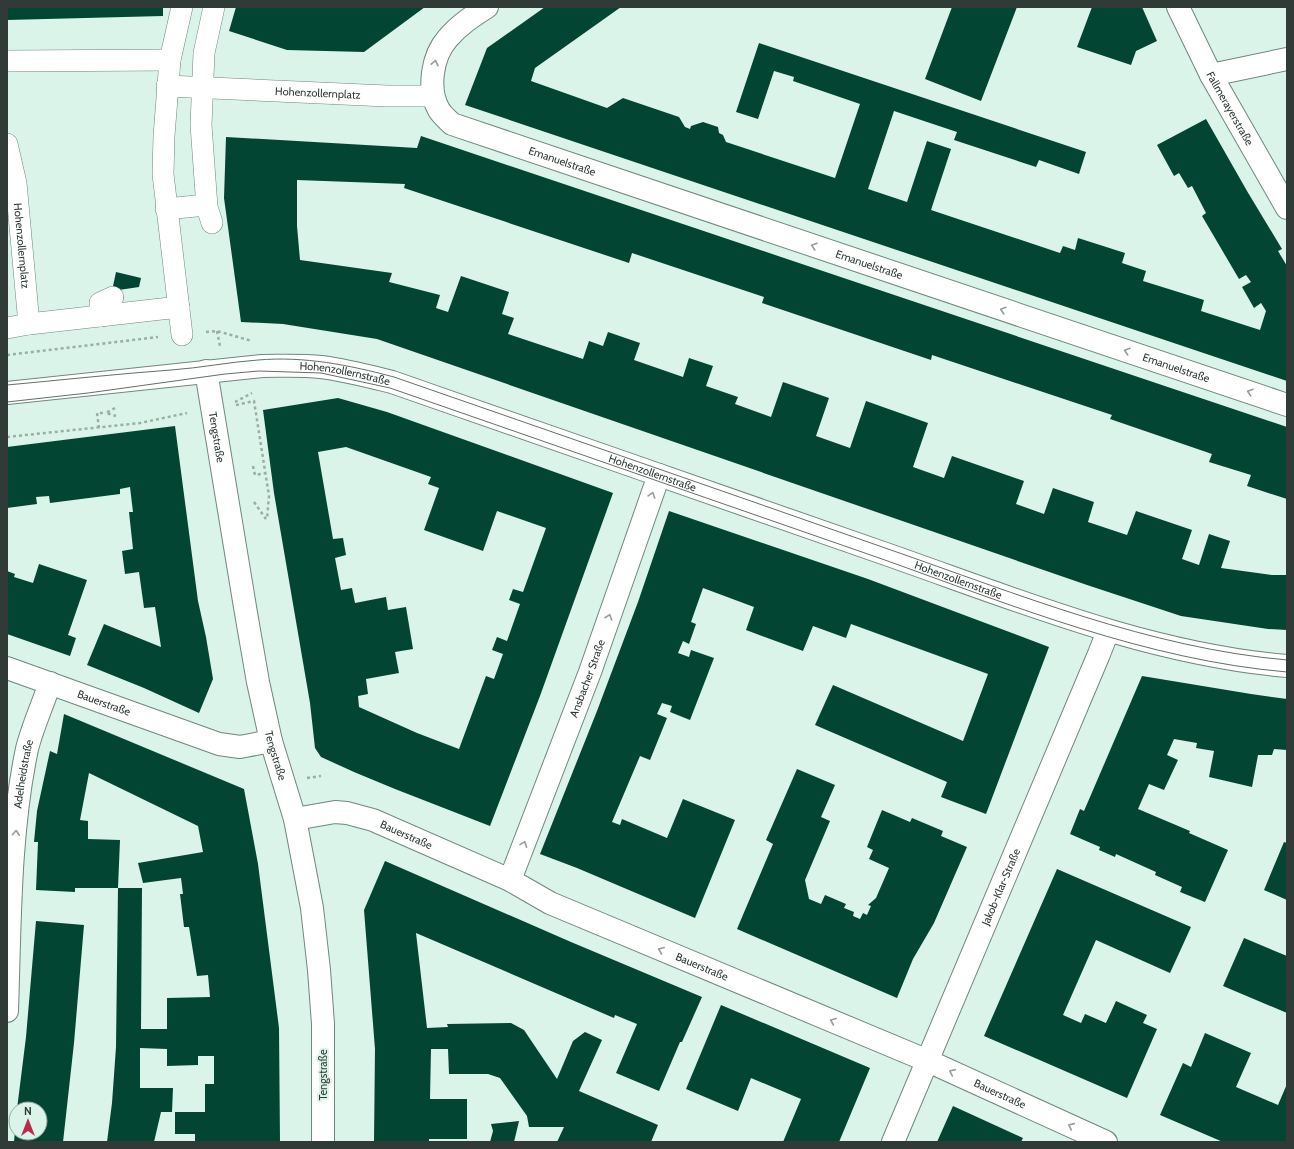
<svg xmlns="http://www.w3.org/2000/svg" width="1294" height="1149" font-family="Cabin,sans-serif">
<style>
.building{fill:#024532;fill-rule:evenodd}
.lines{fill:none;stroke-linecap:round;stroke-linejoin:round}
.pedestrian-casing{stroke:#70877d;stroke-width:22}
.minor-casing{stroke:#70877d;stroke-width:24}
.tertiary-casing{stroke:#70877d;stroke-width:24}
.path{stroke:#9aaea6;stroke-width:2.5;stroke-dasharray:3 3;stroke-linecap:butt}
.pedestrian{stroke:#fff;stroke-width:21}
.minor{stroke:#fff;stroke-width:22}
.tertiary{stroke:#fff;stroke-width:22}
.tram{stroke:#61706a;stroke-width:1}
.oneway{stroke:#989c9a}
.labels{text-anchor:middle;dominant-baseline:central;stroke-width:4;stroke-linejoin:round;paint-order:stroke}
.street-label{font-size:11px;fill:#303a36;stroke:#daf4e9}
</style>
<rect width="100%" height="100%" fill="#daf4e9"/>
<path class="building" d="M7,7H163V16L7,20Z
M236,7H425L364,52L287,50L229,31Z
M545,7H621L535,68L531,81L607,108L623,98L679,117L685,127L690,129L691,126L703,122L718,127L719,133L723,135L726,142L835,178L860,104L793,81L794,77L774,71L758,119L736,112L759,43L1086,152L1079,174L1039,160L1036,167L954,140L957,132L894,111L868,189L907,202L927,141L951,149L931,210L1060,253L1063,246L1075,250L1078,238L1125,253L1122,263L1146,271L1143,281L1204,300L1201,311L1260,330L1266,311L1261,303L1254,308L1242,287L1251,282L1246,275L1239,279L1202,216L1206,213L1192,186L1188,188L1179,173L1174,176L1157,145L1206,119L1247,191L1282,249L1278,251L1287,266V381L465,105L487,48Z
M952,7H1017L981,101L925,79Z
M1092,7H1142L1157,41L1136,51L1131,65L1077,47Z
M421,136L1287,427V499L1247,486L1251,475L1209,462L1212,454L1110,419L1112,415L932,355L931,360L762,303L764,297L632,253L629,263L404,188L405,184L297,180V226L300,260L392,273L389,282L440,295L436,308L448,312L461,276L509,292L502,314L514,318L508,334L583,359L589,341L603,346L608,332L640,343L634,360L683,377L689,358L713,366L706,386L738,397L735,404L771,417L783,382L829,398L816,436L850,448L866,401L928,423L913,467L944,478L952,456L1024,481L1016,504L1044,514L1053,488L1094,502L1088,522L1127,535L1136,511L1192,530L1182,559L1199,565L1209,534L1230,541L1221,568L1272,575H1287V630L1268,629L1181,616L1087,585L377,339L283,324L241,322L224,198L226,137L417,148Z
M116,272L141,278L139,287L112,291Z
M338,398L387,412L613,493L540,696L490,826L395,789L354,772L321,757L315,748L310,703L274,493L263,410ZM346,447L431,477L428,484L439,488L424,530L483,551L497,511L546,528L523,592L513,589L509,600L520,604L507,641L497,637L492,650L503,654L494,679L486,676L459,749L417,733L359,707L358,696L368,694L366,679L399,673L395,652L413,649L406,607L388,610L386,597L355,603L352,588L341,590L335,558L346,555L343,538L333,539L318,452Z
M175,426L198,601L206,637L213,679L199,713L144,688L87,665L104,624L161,647L155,607L144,608L139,572L125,574L122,551L133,549L129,512H133L130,487L120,489V494L50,503L49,496L36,497L37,504L7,508V447Z
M669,511L868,579L1049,647L986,814L941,797L947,782L815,725L833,685L963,741L988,674L851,624L846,638L813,626L803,651L746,630L754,607L703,588L691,622L696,624L689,644L683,641L678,653L689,657L691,650L714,658L690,720L670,712L672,706L662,703L657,714L667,718L650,760L640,756L612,822L620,825L622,819L667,838L683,799L735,820L695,918L577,868L540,854L597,711L638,602Z
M39,564L87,580L68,635L76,638L70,656L7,634V571L15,574L14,577L33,583Z
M1142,676L1251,694L1287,699V750L1274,749L1272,755H1258L1252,787L1209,777L1214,751L1196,748L1197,743L1174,739L1167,755L1178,760L1164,790L1149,784L1138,809L1190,831L1189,833L1228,850L1205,902L1180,892L1182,887L1155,875L1156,872L1116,854L1115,857L1099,850L1100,847L1070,834L1080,809L1084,811Z
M64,714L244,789L258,864L279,1028L280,1142H195V1134H175V1112H205V1084H214V1056H198V1065L167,1066V1049L140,1048V1088H173L172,1112H161L154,1142H107L112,1103L116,1047L118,888H142L141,1029H167V998L210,997L208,975L197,976L189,927H184L180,894H183L181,878L143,883L138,863L203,852L198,826L89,773L80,820L88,821V839L120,840L118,888H75V892L36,890L38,842H34L37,811L50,751L57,754Z
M797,769L835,785L821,817L830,821L805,880L809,899L821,904L825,895L846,904L844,908L854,912L853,916L860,919L863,913L867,915L871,906L868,905L876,898L889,868L869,859L873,850L867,847L882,810L910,822L912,818L943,831L941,836L967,847L934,923L913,959L897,998L737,929L773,844L766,840Z
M1284,842L1287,843V900L1264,890Z
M385,861L571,942L702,997L682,1042H680L659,1091L616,1073L637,1024L615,1015L614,1018L416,933L427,1028L448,1027L447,1024L511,1023L524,1030L557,1079L573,1041L585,1032L602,1040L579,1091L658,1125L651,1142H557L564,1127H529L527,1116L500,1078L488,1074H449L448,1049H431L430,1099H467V1139H429V1142H374L375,1049L364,910Z
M1057,869L1191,927L1170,973L1096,940L1063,1015L1081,1023L1085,1014L1106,1023L1116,1001L1147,1015L1143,1023L1157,1029L1127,1098L984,1036Z
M36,921L84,925L74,1043L63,1142H14L15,1130L16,1133H40V1109H17L26,1037Z
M1244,938L1287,956V1013L1223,986Z
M721,1005L870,1068L839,1142H783L801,1099L751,1078L738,1111L686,1089Z
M1205,1033L1251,1053L1236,1087L1278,1105L1287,1084V1142H1223L1160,1115L1183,1063L1191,1067Z
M953,1106L1023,1138L1021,1142H937Z
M519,1121L514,1142H490L493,1131L491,1124Z"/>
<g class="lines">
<defs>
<g id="pedestrian">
<path d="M182,7L170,60L164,136L163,174L182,335"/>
<path d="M7,61L170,60"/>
<path id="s1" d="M167,86L387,96H434"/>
<path id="s2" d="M7,144L16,183L29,324"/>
<path d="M166,209L206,205"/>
<path d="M212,223L207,207L201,125L204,53L214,7"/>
<path d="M101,316L100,303L113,297"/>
<path d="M7,328L29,324L179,307"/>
</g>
<g id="minor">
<path id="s3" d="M487,7C473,16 459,25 448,38C432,56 427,89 439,110C442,115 448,120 452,124L1287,405"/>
<path id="s4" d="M1178,7L1211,75L1287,208"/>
<path d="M1211,75L1287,59"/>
<path id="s5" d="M206,371L246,613L258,682L271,741L295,819L312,908L319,970L323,1024V1142"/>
<path id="s6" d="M7,668L219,744L240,747L271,741"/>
<path id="s7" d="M295,819L335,812L347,813L373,820L510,880L550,903L928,1061L1106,1142"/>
<path id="s8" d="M510,880L590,672L659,475"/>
<path id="s9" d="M7,1011C10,925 9,834 27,749C32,728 43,704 50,683"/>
<path id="s10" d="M893,1142L1099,654L1108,631"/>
</g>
<g id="tertiary">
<path id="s11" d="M7,393L262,366C282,366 301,365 321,367C345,370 368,376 392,382C556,439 719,496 883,553C1015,599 1147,654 1287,666"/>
</g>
</defs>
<use href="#pedestrian" class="pedestrian-casing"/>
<use href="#minor" class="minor-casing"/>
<use href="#tertiary" class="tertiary-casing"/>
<path class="path" d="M217,331L220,346
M206,332L217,331L252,341
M7,355L158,337
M235,402L252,393
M236,405L254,401L269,496L267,519
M115,408L106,413L116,416
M99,428L97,413H106
M7,437L140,423L187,413
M253,466L255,475L266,473
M254,502L266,519
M307,778L321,776"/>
<use href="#pedestrian" class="pedestrian"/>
<use href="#minor" class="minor"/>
<use href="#tertiary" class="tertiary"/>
<path class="tram" d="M7,385C62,380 116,374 171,370C200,368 229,362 258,360C304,356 349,365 394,377C558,434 723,491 888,549C1018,594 1149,648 1287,660
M7,402L88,393L225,374L259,371L321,373L390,388C554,445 718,502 882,559C1014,606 1146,660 1287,672"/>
</g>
<defs><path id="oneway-chevron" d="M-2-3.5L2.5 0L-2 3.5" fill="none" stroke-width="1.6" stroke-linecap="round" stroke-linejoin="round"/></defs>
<g class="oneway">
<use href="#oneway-chevron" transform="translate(435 63) rotate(-78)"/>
<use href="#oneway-chevron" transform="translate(814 246) rotate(-161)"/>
<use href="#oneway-chevron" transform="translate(1003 310) rotate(-162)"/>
<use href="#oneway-chevron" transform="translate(1127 351) rotate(-162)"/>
<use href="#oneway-chevron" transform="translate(1250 392) rotate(-162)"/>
<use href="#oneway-chevron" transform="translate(652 495) rotate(-72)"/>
<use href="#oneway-chevron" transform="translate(609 617) rotate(-71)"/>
<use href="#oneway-chevron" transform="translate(16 833) rotate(-86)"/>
<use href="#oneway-chevron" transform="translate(524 844) rotate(-69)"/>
<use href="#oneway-chevron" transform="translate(661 950) rotate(-157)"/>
<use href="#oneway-chevron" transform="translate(833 1021) rotate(-157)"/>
<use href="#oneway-chevron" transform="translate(952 1072) rotate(-156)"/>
<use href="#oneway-chevron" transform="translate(1071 1126) rotate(-156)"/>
</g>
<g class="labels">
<g class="street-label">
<text stroke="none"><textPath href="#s1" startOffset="151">Hohenzollernplatz</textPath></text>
<text stroke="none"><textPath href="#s4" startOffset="114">Fallmerayerstraße</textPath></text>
<text stroke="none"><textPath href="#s3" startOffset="262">Emanuelstraße</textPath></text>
<text stroke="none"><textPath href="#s2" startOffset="103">Hohenzollernplatz</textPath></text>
<text stroke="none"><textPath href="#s3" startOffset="586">Emanuelstraße</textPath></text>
<text stroke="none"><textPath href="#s3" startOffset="910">Emanuelstraße</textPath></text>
<text stroke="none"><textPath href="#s11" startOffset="340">Hohenzollernstraße</textPath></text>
<text stroke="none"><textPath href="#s5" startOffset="67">Tengstraße</textPath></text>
<text stroke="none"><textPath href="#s11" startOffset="664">Hohenzollernstraße</textPath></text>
<text stroke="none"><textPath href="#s11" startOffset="988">Hohenzollernstraße</textPath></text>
<text stroke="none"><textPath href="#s8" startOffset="216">Ansbacher Straße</textPath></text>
<text stroke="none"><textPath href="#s6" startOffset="103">Bauerstraße</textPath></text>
<text stroke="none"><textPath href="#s5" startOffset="391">Tengstraße</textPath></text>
<text stroke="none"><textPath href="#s9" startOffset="238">Adelheidstraße</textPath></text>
<text stroke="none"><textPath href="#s7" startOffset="116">Bauerstraße</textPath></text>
<text stroke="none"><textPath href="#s10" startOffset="277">Jakob-Klar-Straße</textPath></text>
<text stroke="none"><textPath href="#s7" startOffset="440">Bauerstraße</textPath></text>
<text transform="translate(323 1075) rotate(-90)">Tengstraße</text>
<text stroke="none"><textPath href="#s7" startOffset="764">Bauerstraße</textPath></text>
</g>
</g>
<rect width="1294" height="1149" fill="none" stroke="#303a36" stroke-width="16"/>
<g transform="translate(28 1121)"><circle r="19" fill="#daf4e9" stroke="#96aaa1"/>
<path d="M0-3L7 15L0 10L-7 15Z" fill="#bb2a4c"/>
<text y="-6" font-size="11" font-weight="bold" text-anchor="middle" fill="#303a36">N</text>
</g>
</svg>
